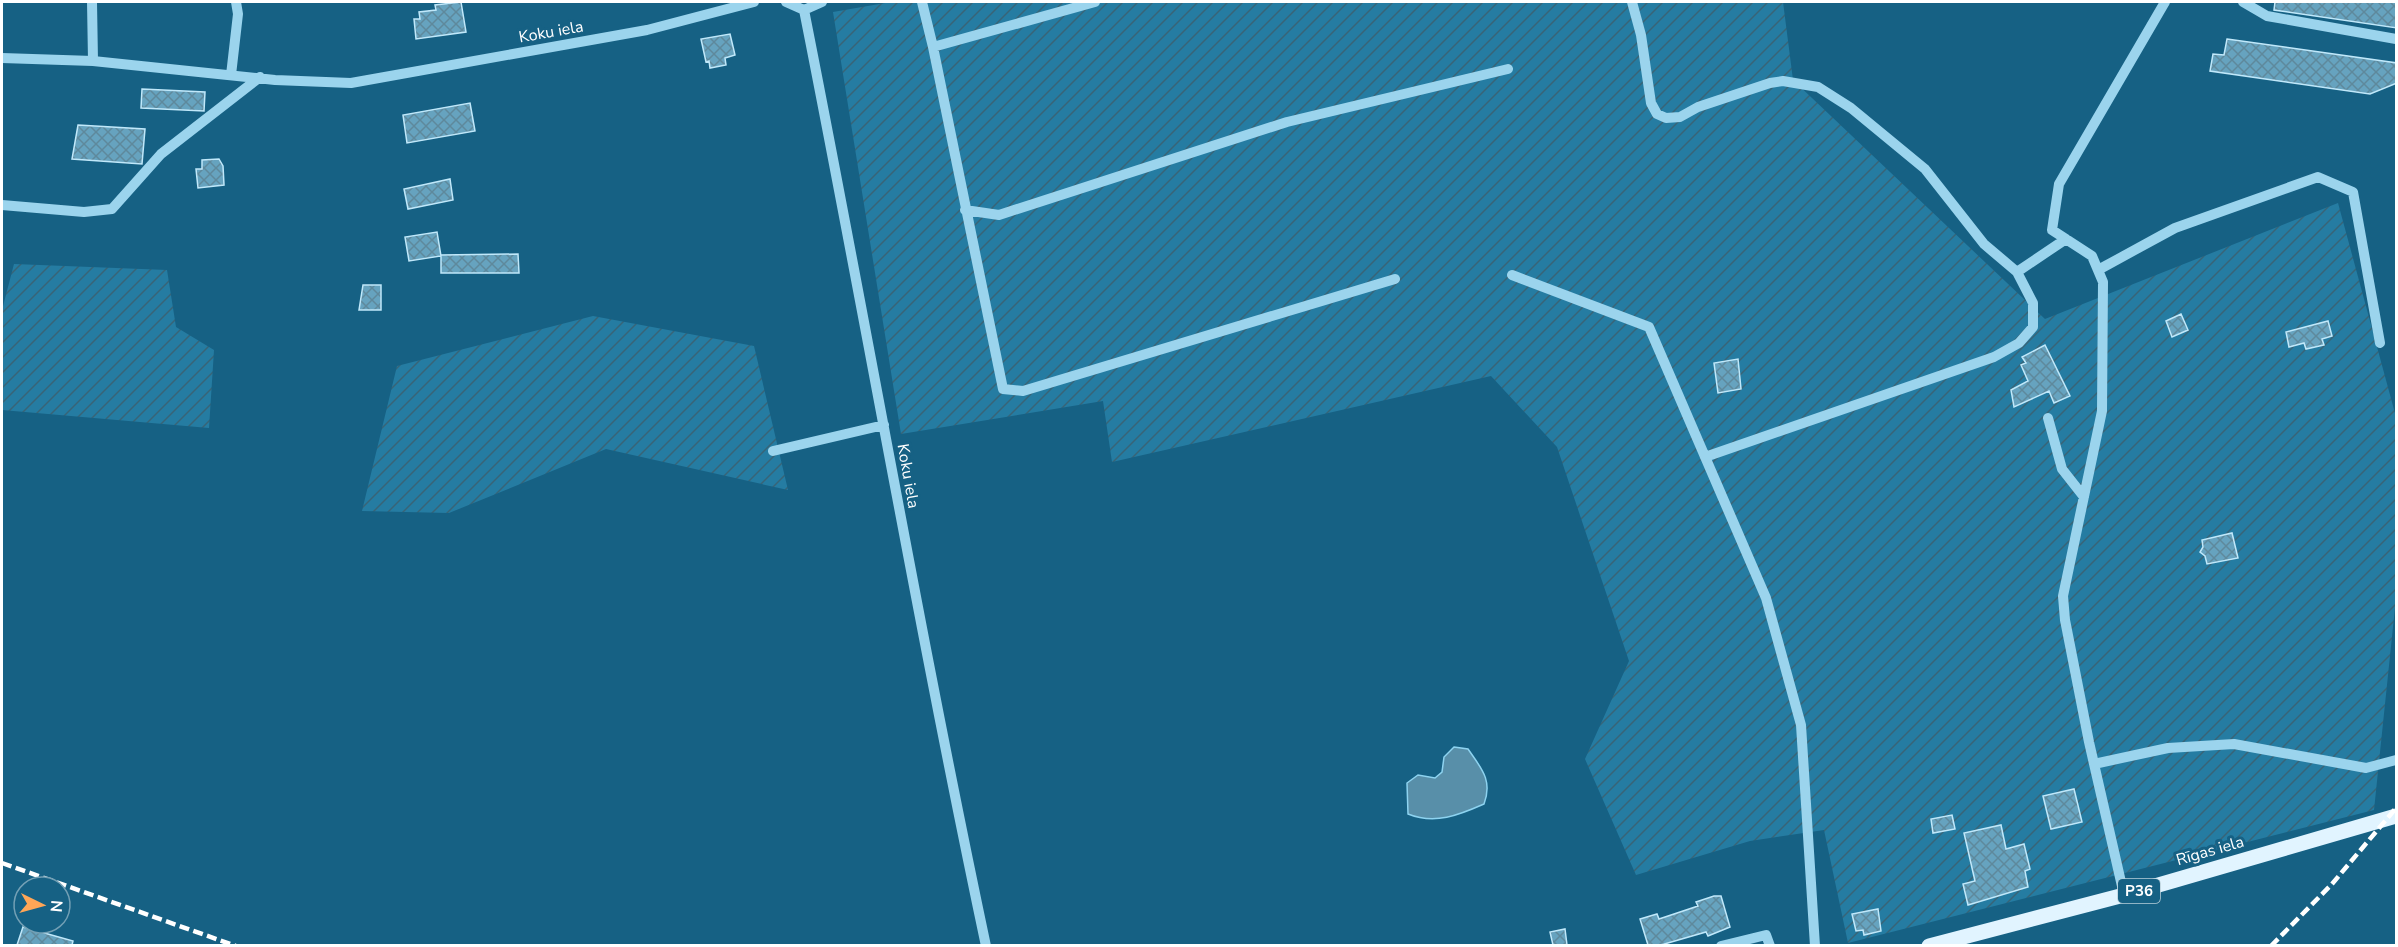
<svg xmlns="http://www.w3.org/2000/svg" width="2398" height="947" font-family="'Nunito Sans',sans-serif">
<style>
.garden{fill:url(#garden-furrows)}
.water{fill:#588fa9;stroke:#8dd3f0;stroke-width:1.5}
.building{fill:url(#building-cross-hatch);stroke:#c0e8fa;stroke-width:1.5}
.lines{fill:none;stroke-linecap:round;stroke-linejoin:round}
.minor{stroke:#9bd4ed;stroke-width:10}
.major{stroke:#e1f4ff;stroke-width:15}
.rail{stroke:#fff;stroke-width:4.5;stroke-dasharray:10 4.5;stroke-linecap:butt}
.labels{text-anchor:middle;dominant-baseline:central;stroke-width:6;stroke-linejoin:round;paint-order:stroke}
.shield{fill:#166184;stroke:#b9d0da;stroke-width:1.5}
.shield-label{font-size:15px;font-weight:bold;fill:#fff}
.street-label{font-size:16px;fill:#fff;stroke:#166184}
</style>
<defs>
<pattern id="garden-furrows" width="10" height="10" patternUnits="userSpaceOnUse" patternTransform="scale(1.5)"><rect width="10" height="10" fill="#257ca2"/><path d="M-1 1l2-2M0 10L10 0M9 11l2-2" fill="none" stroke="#386477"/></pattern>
<pattern id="building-cross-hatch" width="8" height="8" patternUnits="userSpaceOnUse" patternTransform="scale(1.5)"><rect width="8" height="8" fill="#66a3bf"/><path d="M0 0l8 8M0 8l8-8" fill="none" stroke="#5e899c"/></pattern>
</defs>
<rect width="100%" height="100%" fill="#166184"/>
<path class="garden" d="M891,2H1783L1793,80L2045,319L2338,203L2396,417V598L2374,810L1848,943L1824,830L1750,841L1636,875L1585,759L1629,661L1557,447L1491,376L1112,462L1103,401L901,434L833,12Z
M14,264L167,270L176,327L214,350L209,428L2,410V310Z
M593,316L754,346L788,490L606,449L449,513L362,511L397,366Z"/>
<path class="water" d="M1454,747L1468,749C1481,768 1493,780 1484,804C1459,815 1435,825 1408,814L1407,783L1418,775L1435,778L1442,772L1444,757Z"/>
<path class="building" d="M461,2L466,32L416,39L414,19H420L419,12L436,10L435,5Z
M2275,2H2397V28L2274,10Z
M730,34L735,55L725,58L726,65L710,68L709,61L706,62L701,39Z
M2227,39L2397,63V83L2370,94L2210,71L2213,54L2224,55Z
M142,89L205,92L204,111L141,108Z
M470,103L475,131L407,143L403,115Z
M78,125L145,129L142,164L72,159Z
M219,159L223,166L224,185L198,188L196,169H202V160Z
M450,179L453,200L408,209L404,189Z
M437,232L441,256L409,261L405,237Z
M518,254L519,273H441V255Z
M363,285H381V310H359Z
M2181,314L2188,330L2172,337L2166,321Z
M2328,321L2332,336L2322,339L2324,345L2306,349L2304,343L2289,347L2286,332Z
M2045,345L2070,396L2054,403L2049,391L2014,407L2011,390L2028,381L2021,365L2026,363L2022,357Z
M1738,359L1741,389L1718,393L1714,363Z
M2232,533L2238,558L2207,564L2205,556L2200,552L2203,547L2202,540Z
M2074,789L2082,822L2051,829L2043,796Z
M1952,815L1955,829L1933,833L1931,819Z
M2001,825L2006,849L2024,844L2030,869L2025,871L2028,887L1968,905L1963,884L1975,881L1964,833Z
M1714,896H1721L1730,927L1708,936L1706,932L1661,945H1648L1640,919L1657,914L1659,919L1698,906L1696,902Z
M1878,909L1881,931L1864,935L1863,930L1856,931L1852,914Z
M23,927L73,941L72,945H17Z
M1565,929L1567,945H1553L1550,932Z"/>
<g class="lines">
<path class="minor" d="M92,2L93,61
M786,2L804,10
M922,2L933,47L1003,389L1023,391L1395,279
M1632,2L1641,35L1651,103L1657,114L1666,118L1680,117L1698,107L1770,83L1783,81L1818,87L1851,108L1925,169L1984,244L2017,272L2033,303V327L2019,343L1994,357L1705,457
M2243,2L2267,16L2396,39
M804,10C866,322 920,635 986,946
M804,10L822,2
M933,47L1095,2
M2,58L93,61L275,80L351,83L647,30L754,2
M231,75L238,14L236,2
M2,205L84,212L112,209L161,154L260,77
M965,210L999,215L1287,122L1508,69
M2098,270L2175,228L2318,177L2353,192L2380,343
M2017,272L2066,239
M1512,275L1649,327L1766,598L1801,725L1815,946
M2048,418L2062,469L2084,497
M773,451L884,425
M2094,764L2168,748L2234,744L2366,768L2396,760
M2124,895L2089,742L2065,620L2063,596L2102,411L2103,282L2092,256L2052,230L2059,184L2165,2
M1721,946L1766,935L1770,946"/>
<path class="major" d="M1929,946L2124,895L2396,816"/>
<path class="rail" d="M2,863L236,946
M2271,946L2332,884L2396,808"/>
</g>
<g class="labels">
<rect class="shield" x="2118" y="879" width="42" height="24" rx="4.5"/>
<g class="shield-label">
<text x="2139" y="891">P36</text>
</g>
<g class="street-label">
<text transform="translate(551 32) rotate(-10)">Koku iela</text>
<text transform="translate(908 476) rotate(80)">Koku iela</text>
<text transform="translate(2210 851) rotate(-16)">Rīgas iela</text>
</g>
</g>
<rect width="2398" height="947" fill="none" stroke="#ffffff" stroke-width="6"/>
<g transform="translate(42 905) rotate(95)"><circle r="28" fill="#166184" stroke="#73a0b5" stroke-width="1.5"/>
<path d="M0-4.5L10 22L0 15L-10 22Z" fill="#ffa657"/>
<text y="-9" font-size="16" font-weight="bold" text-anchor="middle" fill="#ffffff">N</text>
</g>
</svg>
